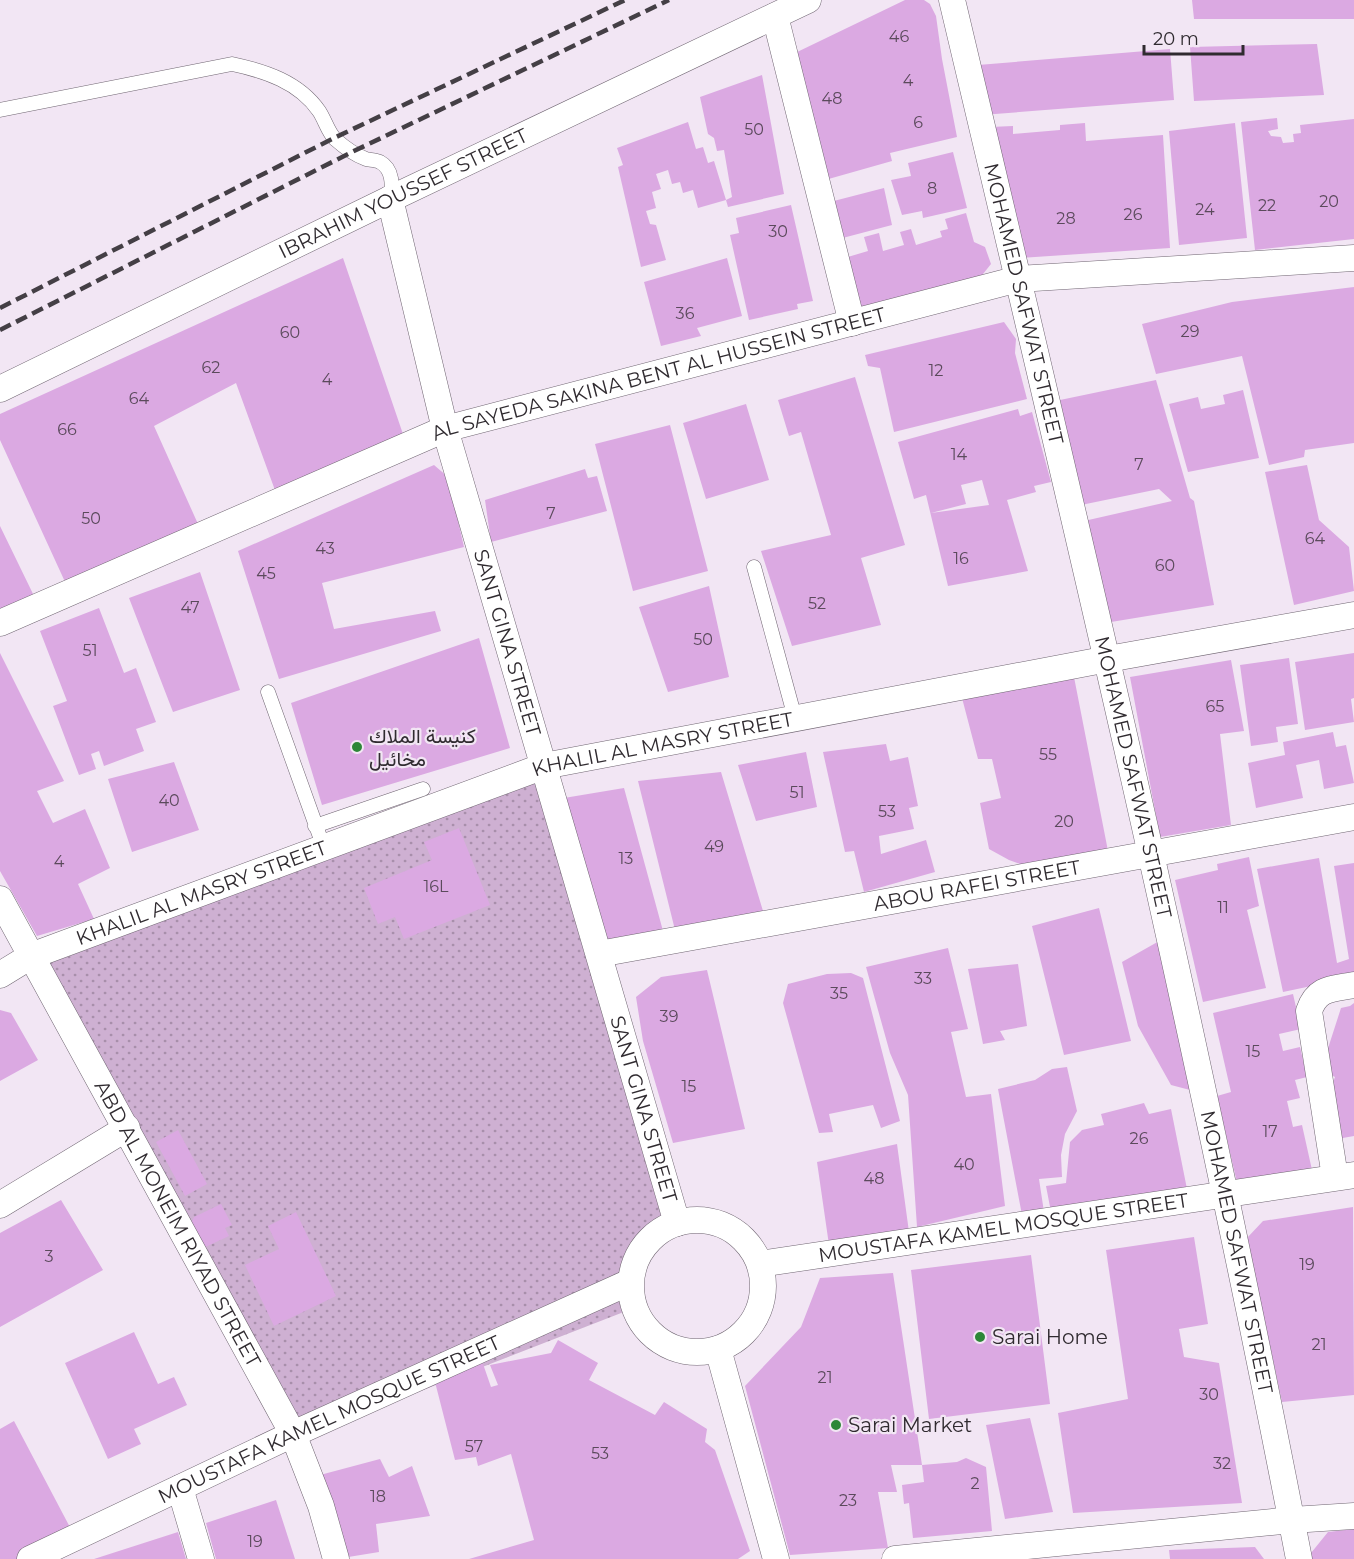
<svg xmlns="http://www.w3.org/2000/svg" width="1354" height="1559" font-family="Montserrat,Vazirmatn,sans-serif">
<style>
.park{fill:url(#park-dots)}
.building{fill:#dba9e2;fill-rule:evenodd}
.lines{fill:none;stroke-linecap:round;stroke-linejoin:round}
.lane-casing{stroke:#706672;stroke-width:15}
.street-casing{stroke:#706672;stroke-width:27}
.lane{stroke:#fff;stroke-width:14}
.street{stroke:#fff;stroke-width:26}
.rail{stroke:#443f45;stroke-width:4.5;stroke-dasharray:12 6;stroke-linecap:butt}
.poi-dot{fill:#2c8737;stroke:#f2e6f4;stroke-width:2}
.labels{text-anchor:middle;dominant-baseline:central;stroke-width:4.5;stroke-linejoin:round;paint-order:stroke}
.number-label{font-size:16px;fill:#5b4a5c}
.street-label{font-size:20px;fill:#302b30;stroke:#f2e6f4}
.poi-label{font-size:20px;fill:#302b30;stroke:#f2e6f4;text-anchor:start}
</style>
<defs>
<pattern id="park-dots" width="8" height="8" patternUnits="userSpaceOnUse" patternTransform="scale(1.5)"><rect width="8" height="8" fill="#ceb0d2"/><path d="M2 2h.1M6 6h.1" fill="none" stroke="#a88fab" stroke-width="1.8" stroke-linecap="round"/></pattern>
</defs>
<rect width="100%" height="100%" fill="#f2e6f4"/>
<path class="park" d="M544,766L670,1224C647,1240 633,1254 632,1283C632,1292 631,1300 634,1308L292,1441L36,963L67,957Z"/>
<path class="building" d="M905,0H924L930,4L936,16L942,59L957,137L890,153L892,161L825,180L793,54Z
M1192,0H1354V19H1194Z
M1317,44L1324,95L1194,101L1190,47Z
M1170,49L1174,100L982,115L978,65Z
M762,75L784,194L728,207L726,200L732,197L724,150L717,151L714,138L708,134L700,97Z
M1277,118L1278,129L1268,131L1271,136L1281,137L1283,143L1294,142L1293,134L1301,133L1300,125L1354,119V239L1255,250L1241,122Z
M688,122L696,149L703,147L708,163L714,161L726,200L698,208L693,190L683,193L680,182L672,184L668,170L656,174L661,189L652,192L656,208L646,211L650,224L656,225L666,260L641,267L618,167L623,165L617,148Z
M1085,123L1086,141L1163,135L1170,248L1020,258L990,127L1013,126V134L1060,130V125Z
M1235,123L1247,238L1179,245L1169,131Z
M953,152L967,208L923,218L922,211L902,215L891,180L911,176L908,163Z
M884,188L892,225L835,240L826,203Z
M791,205L813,301L797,304L798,309L749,320L730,235L739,233L736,218Z
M966,213L974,242L985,247L991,264L975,284L856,316L841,259L868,251L864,237L879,233L883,251L904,245L900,232L911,229L916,245L942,237L940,231L948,229L945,219Z
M343,258L405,440L276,493L236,383L154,426L198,524L66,584L0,440V414Z
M727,258L742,316L697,328L701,336L661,346L644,282Z
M1354,287V443L1305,450L1304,457L1269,465L1242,356L1156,374L1142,324L1232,302Z
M1004,322L1016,339L1015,353L1027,399L894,432L880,368L868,366L865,355Z
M855,377L905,545L861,558L881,625L792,646L761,551L831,535L801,432L789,436L778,400Z
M1156,380L1190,498L1194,501L1214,605L1105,623L1084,521L1172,501L1159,489L1081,505L1060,400Z
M1243,390L1259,458L1188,472L1169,404L1198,397L1201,409L1225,404L1223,395Z
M746,404L769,480L706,499L683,423Z
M1018,409L1020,416L1032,412L1051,482L1034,486L1036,492L1007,500L1028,571L948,586L926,495L914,499L898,442ZM982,480L989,505L931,513L966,504L961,485Z
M670,425L708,571L633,591L595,444Z
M434,465L448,477L464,547L322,583L334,629L435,611L441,631L279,679L238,551Z
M1307,465L1319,520L1349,547L1354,591L1294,605L1265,472Z
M585,469L588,478L597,476L607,511L491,542L485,500Z
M0,526L35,598L0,612Z
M200,572L240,690L173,712L129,598Z
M709,586L729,677L668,692L639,607Z
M99,608L124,673L136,668L156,722L136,729L144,751L104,766L99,751L91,754L96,769L79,775L53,706L67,701L40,631Z
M479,638L510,748L322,805L291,703Z
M0,653L64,781L37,791L53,823L85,809L110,868L78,884L94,919L37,936L0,871Z
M1354,653V698L1351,699L1354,722L1305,730L1295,662Z
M1289,658L1298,724L1276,727L1278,742L1251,746L1240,665Z
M1231,660L1244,731L1220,734L1231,825L1160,837L1130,677Z
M1074,677L1108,851L1031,868L1009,860L989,849L980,803L1001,798L992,759H978L962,698Z
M1333,732L1336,747L1346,745L1354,783L1324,789L1319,760L1296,765L1303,798L1256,808L1248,763L1285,755L1283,742Z
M886,744L890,761L908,757L918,806L909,808L914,829L879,836L881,854L926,840L935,872L864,892L854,851L845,852L823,752Z
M806,752L817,807L756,821L738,765Z
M174,762L199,830L132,852L108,779Z
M721,772L763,911L676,934L638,781Z
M624,788L663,931L600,950L558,799Z
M459,828L490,905L404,939L395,917L378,924L364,888L432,860L424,842Z
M1249,857L1259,906L1247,910L1266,988L1203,1002L1175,880L1218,870L1217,864Z
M1319,858L1337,963L1349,959L1334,866L1354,863V977L1283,992L1257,869Z
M1099,908L1131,1041L1064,1055L1032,926Z
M1161,940L1190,1090L1171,1085L1138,1026L1122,962Z
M948,948L968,1029L951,1032L966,1097L991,1094L1005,1206L917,1227L908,1095L890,1053L866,967Z
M1018,964L1027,1026L1000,1031L1005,1040L983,1044L968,969Z
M707,970L745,1129L673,1143L643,1041L636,997L661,977Z
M851,973L863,978L900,1121L881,1128L873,1105L829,1114L833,1132L819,1133L783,1003L788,984L827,974Z
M1293,994L1301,1029L1279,1034L1283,1051L1300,1047L1307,1077L1295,1080L1300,1098L1287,1101L1293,1127L1302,1125L1312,1170L1238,1187L1217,1096L1231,1092L1213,1013Z
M1354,1003V1136L1337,1139L1330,1091L1335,1077L1321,1070L1341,1008L1350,1006Z
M0,1010L11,1013L38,1060L0,1081Z
M1067,1067L1077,1111L1065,1134L1061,1155L1062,1177L1039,1179L1044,1212L1022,1215L998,1089L1035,1080L1052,1069Z
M1144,1103L1149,1114L1171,1109L1188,1194L1051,1212L1046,1186L1066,1183L1070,1142L1082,1130L1104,1125L1101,1114Z
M178,1130L207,1184L185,1196L156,1142Z
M897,1144L909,1232L829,1245L817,1162Z
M61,1200L103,1270L0,1327V1233Z
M221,1204L232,1225L225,1228L229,1236L199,1250L189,1229L194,1217Z
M1353,1207L1354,1395L1282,1402L1247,1238L1263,1221Z
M296,1212L336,1296L274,1326L245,1265L279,1249L268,1226Z
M1194,1237L1208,1324L1179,1329L1184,1357L1219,1363L1242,1503L1073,1513L1058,1413L1128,1399L1106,1250Z
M1031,1255L1050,1404L929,1419L911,1270Z
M893,1273L922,1465H891L897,1492H878L888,1548L790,1555L745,1386L801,1327L820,1278Z
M134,1332L158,1384L174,1377L187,1405L134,1429L141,1444L108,1459L65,1363Z
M558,1340L598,1363L589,1380L655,1415L664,1402L707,1429L705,1442L715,1450L750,1551L738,1559H469L534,1540L511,1454L478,1466L476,1457L455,1460L435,1382L482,1361L491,1387L498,1385L490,1365L551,1353Z
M1030,1418L1053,1512L1005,1519L986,1425Z
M14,1421L73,1533L24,1559H0V1429Z
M966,1458L986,1467L992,1531L913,1538L909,1503L904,1504L902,1485L924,1482L922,1465L957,1462Z
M380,1459L389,1477L412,1466L430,1516L376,1524L379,1552L336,1559L320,1475Z
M276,1500L295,1559H216L206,1523Z
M1354,1529V1559H1311V1553L1328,1532Z
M178,1532L186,1559H94Z
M1255,1547L1264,1559H1170L1169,1550Z"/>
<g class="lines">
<defs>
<path id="lane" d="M0,110L232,64C265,71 299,82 319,111C325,120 328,132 335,139C344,147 355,155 366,159C370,160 376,160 380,162C393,169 393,186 390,199
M754,567L795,718
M268,692L324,848
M315,826L423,789"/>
<g id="street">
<path id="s1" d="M952,0C1075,518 1198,1036 1299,1559"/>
<path d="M775,16L852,323"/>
<path id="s2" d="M390,199L445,429L677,1223"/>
<path id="s3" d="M0,389L390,199L808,0"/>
<path id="s4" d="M0,623L445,429L1018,279L1354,258"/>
<path id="s5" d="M0,899L293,1434L321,1506L336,1559"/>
<path id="s6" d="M599,954L1354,817"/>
<path id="s7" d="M0,975L31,956L544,766L1108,659L1354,615"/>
<path d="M1335,1177L1309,1011C1317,987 1333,989 1354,985"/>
<path d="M0,1205L127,1128"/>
<circle cx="697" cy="1286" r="66"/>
<path id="s8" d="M760,1264L1354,1175"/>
<path d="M718,1349L776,1559"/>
<path d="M180,1488L201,1559"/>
<path id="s9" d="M30,1559L293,1434L630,1282"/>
<path d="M895,1559L1292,1520L1354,1516"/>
</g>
</defs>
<use href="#lane" class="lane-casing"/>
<use href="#street" class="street-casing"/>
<use href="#lane" class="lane"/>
<use href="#street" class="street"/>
<path class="rail" d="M0,308L334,138L625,0
M0,330L352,152L669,0"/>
</g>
<g class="poi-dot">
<circle cx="357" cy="747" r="6"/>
<circle cx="980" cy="1337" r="6"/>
<circle cx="836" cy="1425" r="6"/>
</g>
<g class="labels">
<g class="number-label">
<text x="899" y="36">46</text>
<text x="908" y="80">4</text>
<text x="832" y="98">48</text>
<text x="918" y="122">6</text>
<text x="754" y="129">50</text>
<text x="932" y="188">8</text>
<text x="1329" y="201">20</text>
<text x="1267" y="205">22</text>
<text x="1205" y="209">24</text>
<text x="1133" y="214">26</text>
<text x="1066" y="218">28</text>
<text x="778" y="231">30</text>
<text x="685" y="313">36</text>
<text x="1190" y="331">29</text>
<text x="290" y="332">60</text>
<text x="211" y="367">62</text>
<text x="936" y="370">12</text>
<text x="327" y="379">4</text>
<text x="139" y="398">64</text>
<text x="67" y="429">66</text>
<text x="959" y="454">14</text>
<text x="1139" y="464">7</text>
<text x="551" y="513">7</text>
<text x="91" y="518">50</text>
<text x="1315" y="538">64</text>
<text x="325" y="548">43</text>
<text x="961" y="558">16</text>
<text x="1165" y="565">60</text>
<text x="266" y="573">45</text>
<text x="817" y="603">52</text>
<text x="190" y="607">47</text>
<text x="703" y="639">50</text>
<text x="90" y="650">51</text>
<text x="1215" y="706">65</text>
<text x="1048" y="754">55</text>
<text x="797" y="792">51</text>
<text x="169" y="800">40</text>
<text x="887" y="811">53</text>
<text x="1064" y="821">20</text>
<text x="714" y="846">49</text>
<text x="626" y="858">13</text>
<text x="59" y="861">4</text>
<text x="436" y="886">16L</text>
<text x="1223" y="907">11</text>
<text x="923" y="978">33</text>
<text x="839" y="993">35</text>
<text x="669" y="1016">39</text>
<text x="1253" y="1051">15</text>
<text x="689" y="1086">15</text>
<text x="1270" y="1131">17</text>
<text x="1139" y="1138">26</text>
<text x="964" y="1164">40</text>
<text x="874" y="1178">48</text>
<text x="49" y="1256">3</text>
<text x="1307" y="1264">19</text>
<text x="1319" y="1344">21</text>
<text x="825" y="1377">21</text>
<text x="1209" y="1394">30</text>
<text x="474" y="1446">57</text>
<text x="600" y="1453">53</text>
<text x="1222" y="1463">32</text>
<text x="975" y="1483">2</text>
<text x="378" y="1496">18</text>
<text x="848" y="1500">23</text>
<text x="255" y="1541">19</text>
</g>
<g class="street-label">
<text stroke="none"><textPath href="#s3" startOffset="448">IBRAHIM YOUSSEF STREET</textPath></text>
<text stroke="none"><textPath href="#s1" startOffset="312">MOHAMED SAFWAT STREET</textPath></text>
<text stroke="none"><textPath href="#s4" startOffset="706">AL SAYEDA SAKINA BENT AL HUSSEIN STREET</textPath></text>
<text stroke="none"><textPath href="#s2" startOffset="459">SANT GINA STREET</textPath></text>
<text stroke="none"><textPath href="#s7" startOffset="704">KHALIL AL MASRY STREET</textPath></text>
<text stroke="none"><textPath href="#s1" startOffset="798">MOHAMED SAFWAT STREET</textPath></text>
<text stroke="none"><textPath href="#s6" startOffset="384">ABOU RAFEI STREET</textPath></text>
<text stroke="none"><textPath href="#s7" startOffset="218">KHALIL AL MASRY STREET</textPath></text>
<text stroke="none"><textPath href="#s2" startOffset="945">SANT GINA STREET</textPath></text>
<text stroke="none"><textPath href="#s5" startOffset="370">ABD AL MONEIM RIYAD STREET</textPath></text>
<text stroke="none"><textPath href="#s8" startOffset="246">MOUSTAFA KAMEL MOSQUE STREET</textPath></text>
<text stroke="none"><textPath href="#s1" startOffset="1284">MOHAMED SAFWAT STREET</textPath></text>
<text stroke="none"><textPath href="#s9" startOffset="330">MOUSTAFA KAMEL MOSQUE STREET</textPath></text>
</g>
<g class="poi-label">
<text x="369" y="736">كنيسة الملاك<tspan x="369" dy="23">مخائيل</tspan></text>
<text x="992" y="1337">Sarai Home</text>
<text x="848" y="1425">Sarai Market</text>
</g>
</g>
<path d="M1144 45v9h99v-9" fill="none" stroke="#302b30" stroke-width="3"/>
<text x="1153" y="45" font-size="18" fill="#302b30" stroke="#f2e6f4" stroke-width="4.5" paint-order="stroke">20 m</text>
</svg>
